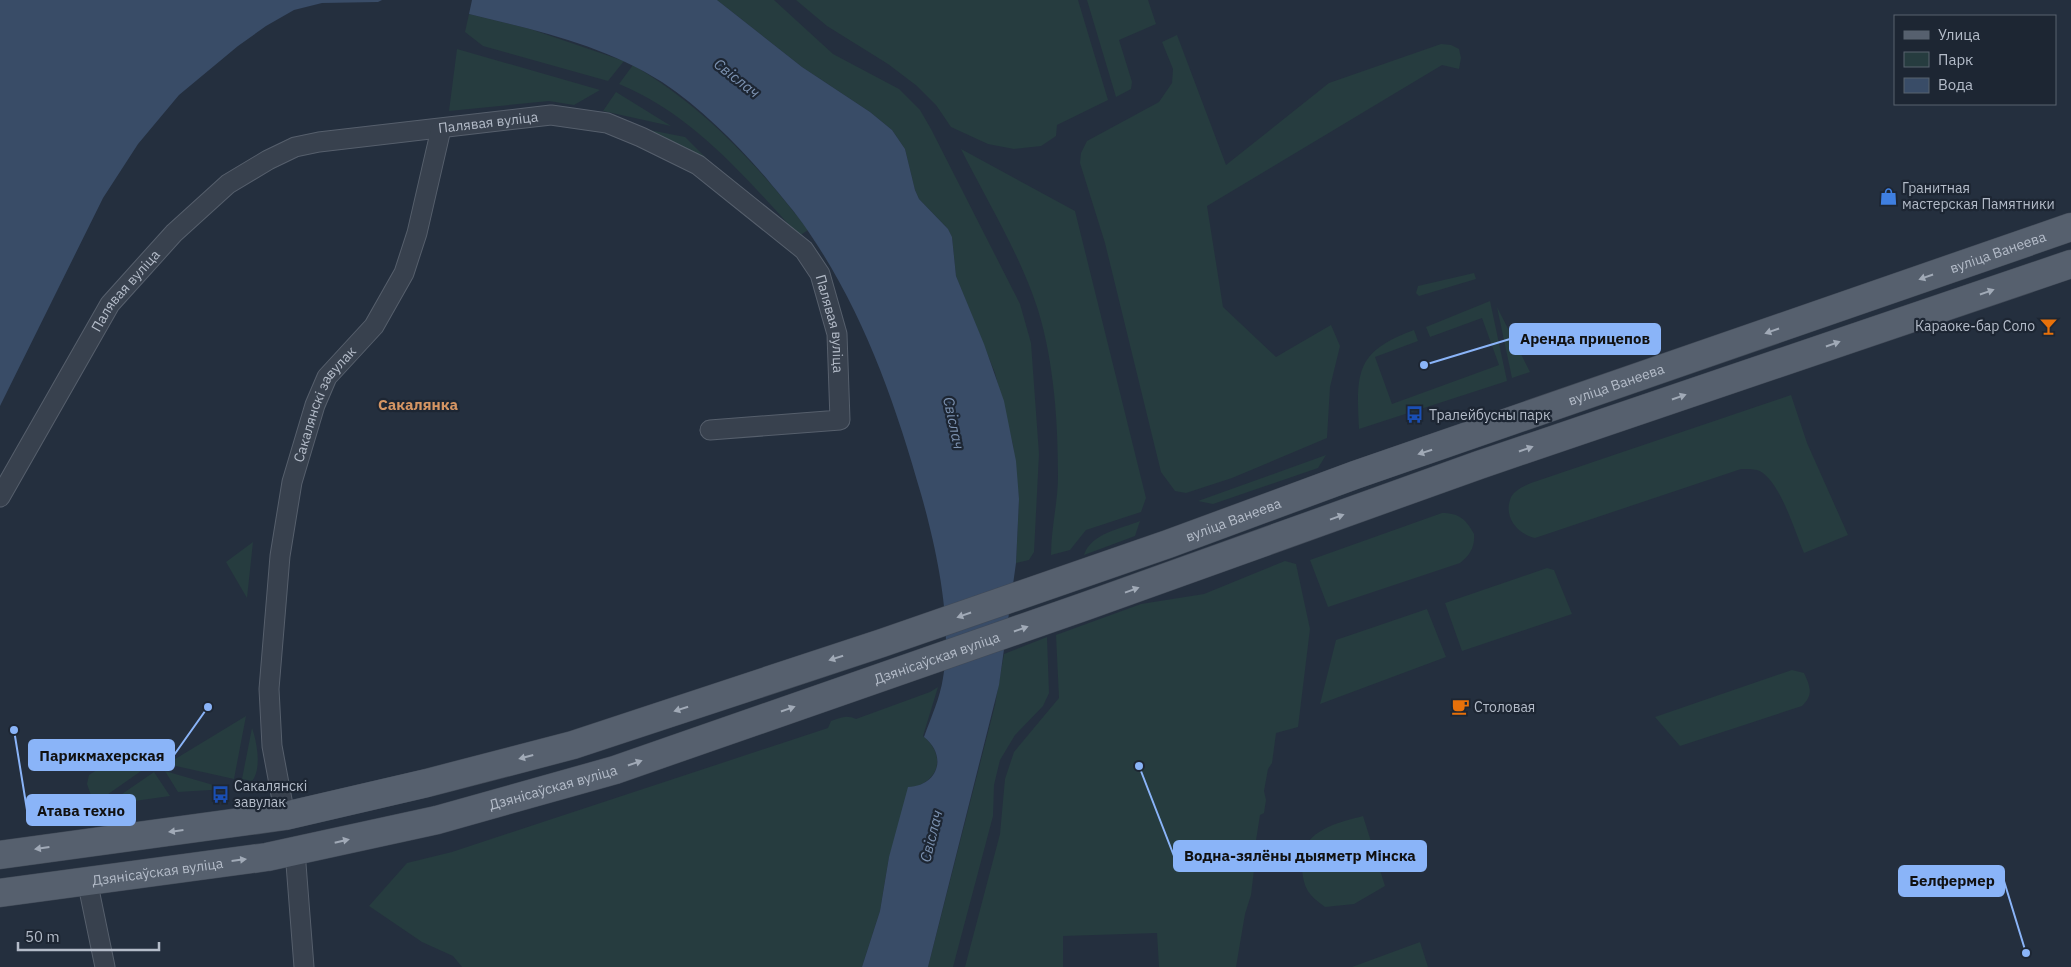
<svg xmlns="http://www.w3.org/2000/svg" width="2071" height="967" font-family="'IBM Plex Sans',sans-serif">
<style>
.green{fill:#263c3f}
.water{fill:#394c67}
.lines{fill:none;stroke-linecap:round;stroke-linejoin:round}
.minor-casing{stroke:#565f6c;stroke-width:21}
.primary-casing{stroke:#414a57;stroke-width:29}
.minor{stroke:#38414e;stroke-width:19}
.primary{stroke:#56606e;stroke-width:28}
.oneway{fill:#a1aab7}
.labels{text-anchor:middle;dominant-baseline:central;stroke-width:4.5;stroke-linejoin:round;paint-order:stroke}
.street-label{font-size:14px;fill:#b4bcc9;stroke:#1d2633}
.poi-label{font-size:14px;fill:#b4bcc9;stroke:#1d2633;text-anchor:start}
.water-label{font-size:15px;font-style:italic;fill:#7c92b1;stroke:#1d2633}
.neighbourhood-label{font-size:15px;font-weight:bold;fill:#d59563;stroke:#1d2633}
.leader{fill:none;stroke:#8ab4f8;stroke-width:2}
.callout-dot{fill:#8ab4f8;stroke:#1d2633;stroke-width:2}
.callout{fill:#8ab4f8;stroke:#8ab4f8;stroke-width:2}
.callout-label{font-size:15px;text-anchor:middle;font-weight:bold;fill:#111}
</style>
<rect width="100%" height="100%" fill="#242f3e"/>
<path class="green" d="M717,0H774L833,54L899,89L920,110L931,129L1020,304L1031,343L1039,454L1034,552L1029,560L1016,563L1019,499L1013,445L995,373L956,276L952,237L948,229L919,199L915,190L905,149L892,130L870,112L802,67Z
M796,0H1078L1108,100L1057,125L1056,136L1041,146L1014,149L988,144L951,127L936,105L917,86L888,64L827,26Z
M1087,0H1148L1156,24L1119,40L1132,82L1131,89L1116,97Z
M469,14L530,29L624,61L608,81L483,46L465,32Z
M1177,35L1226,165L1329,83L1441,44L1451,45L1459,49L1461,58L1459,69L1442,65L1207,206L1223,307L1276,357L1331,325L1340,346L1330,387L1327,438L1232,478L1186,493L1175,491L1161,472L1105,243L1080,163L1081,153L1087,141L1159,102L1172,83L1173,69L1162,42Z
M457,49L600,90L574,105L549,101L449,111Z
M633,65C704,107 758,165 808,230L799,236C746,178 694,115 619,84Z
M616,92L671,126L603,111Z
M634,127L685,137L728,180Z
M961,149L1075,211L1146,498L1141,512L1086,530L1070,550L1051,555C1051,528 1058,502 1058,476C1058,422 1054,362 1038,310C1020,254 987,201 961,149Z
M1474,273L1476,279L1419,296L1416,293L1418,286Z
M1490,301L1507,381L1359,429C1356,372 1356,351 1414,330L1418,341L1375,357L1392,404L1499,365L1482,318L1430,337L1426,327Z
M1497,307L1530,372L1512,378Z
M1791,395L1807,443L1848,535L1804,553C1795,532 1779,477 1757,470C1753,469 1746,469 1741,469L1535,538C1518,534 1504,518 1510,500C1512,491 1524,486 1531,483Z
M1326,455L1318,468L1213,504L1198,501Z
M1442,513C1459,513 1466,519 1474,534C1475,547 1470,555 1460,563L1328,607L1310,560Z
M1140,521L1135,536L1084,555C1091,533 1121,529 1140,521Z
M253,542L247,598L226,562Z
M1285,561L1296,564L1310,629L1298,727L1276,733L1272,763L1268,769L1264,791L1266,800L1264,813L1260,815L1252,866L1254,870L1251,895L1245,914L1236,967H1159L1157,933L1063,936V967H965L1000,834L1005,779L1014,752L1059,698L1056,635L1141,604L1204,594Z
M1547,568L1554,570L1572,614L1462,651L1445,603Z
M1427,609L1446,657L1320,704L1336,640Z
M1047,637L1049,693L1043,706L1015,735L1000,760L994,785L993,816L953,967H928L995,705L1004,654Z
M1792,670L1804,673C1810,686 1814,695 1802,706L1680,746L1655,717Z
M938,687L923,736C944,753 942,778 915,787L889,857L880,911L862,967H462L453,956L422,942L369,906L407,863L452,852L828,728L831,721C840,718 846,714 856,719L930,692Z
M246,716L234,779L167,764Z
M252,728C257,742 262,769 252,781L242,779Z
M136,750L151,764L94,804L87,784L89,775L103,766L113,768Z
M165,771L227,789L178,792Z
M154,772L170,796L106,805Z
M1363,816L1385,886L1354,904L1325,907C1309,895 1304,890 1302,869C1302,865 1300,858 1302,854C1310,828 1341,822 1363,816Z
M1420,942L1428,967H1352Z"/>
<path class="water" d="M0,0H382L378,2L322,3L294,10L266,26L238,46L179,95L138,144L103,198L0,406Z
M472,0H717L802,67L870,112L892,130L905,149L915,190L919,199L948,229L952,237L956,276L984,344L1004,401L1016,461L1019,499L1016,563L999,685L928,967H862L880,911L889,857L908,787C938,786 948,756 924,737C931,717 940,698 943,678C953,623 936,547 921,494C895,402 863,311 808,231C796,213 781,196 767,179C736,143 701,108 662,82C604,45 535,30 469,14Z"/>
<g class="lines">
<defs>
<g id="minor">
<path id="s1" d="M0,497L110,304L174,233L228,184L268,160L295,147L319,142L551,115L607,123L641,137L698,165L804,250L820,274L837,334L840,420L710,430"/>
<path id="s2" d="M285,816L272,746L269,689L280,556L292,482L315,405L327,377L374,326L404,273L417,233L441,129"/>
<path d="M295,851L304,967"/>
<path d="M87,880L105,967"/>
</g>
<g id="primary">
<path id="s3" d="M0,855L285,816L427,783L573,745L882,643L1168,544L1355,475L2071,227"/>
<path id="s4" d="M0,893L267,857L437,820L615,770L1086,606L1479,465L2071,264"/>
</g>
</defs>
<use href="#minor" class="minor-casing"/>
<use href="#primary" class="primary-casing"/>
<use href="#minor" class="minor"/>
<use href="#primary" class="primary"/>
</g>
<defs><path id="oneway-solid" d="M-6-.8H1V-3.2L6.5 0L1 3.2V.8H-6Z" transform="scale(1.25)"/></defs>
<g class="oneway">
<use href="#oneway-solid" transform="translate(1926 277) rotate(161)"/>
<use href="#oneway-solid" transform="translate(1987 292) rotate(-19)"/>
<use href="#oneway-solid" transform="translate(1772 331) rotate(161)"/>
<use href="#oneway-solid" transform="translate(1833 344) rotate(-19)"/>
<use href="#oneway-solid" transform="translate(1679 397) rotate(-19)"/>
<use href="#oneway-solid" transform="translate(1526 449) rotate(-19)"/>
<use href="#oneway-solid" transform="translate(1425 452) rotate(162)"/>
<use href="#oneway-solid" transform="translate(1337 517) rotate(-20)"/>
<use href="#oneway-solid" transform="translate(1132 590) rotate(-20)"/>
<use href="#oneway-solid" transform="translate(964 615) rotate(161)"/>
<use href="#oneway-solid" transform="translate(1021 629) rotate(-19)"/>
<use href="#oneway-solid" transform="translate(836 658) rotate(162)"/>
<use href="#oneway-solid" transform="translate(681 709) rotate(162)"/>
<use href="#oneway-solid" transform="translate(788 709) rotate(-19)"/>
<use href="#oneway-solid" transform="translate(526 757) rotate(165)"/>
<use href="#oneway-solid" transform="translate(635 763) rotate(-19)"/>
<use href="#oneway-solid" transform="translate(176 831) rotate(173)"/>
<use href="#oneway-solid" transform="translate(342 841) rotate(-13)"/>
<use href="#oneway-solid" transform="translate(42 848) rotate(172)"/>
<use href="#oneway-solid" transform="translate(239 860) rotate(-7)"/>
</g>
<defs>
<symbol id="shop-bare" viewBox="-9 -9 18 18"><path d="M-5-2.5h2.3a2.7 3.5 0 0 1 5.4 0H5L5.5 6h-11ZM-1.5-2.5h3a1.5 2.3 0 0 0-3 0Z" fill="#3f7fe0" stroke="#1d2633" stroke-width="2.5" paint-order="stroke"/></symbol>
<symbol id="bar-bare" viewBox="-9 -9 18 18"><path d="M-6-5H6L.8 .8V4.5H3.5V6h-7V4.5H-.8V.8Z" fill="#e8710a" stroke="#1d2633" stroke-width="2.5" paint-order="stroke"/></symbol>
<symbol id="bus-bare" viewBox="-9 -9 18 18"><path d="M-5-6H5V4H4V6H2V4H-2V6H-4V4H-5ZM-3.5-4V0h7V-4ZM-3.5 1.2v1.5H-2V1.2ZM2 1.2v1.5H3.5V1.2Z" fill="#1a4fb4" stroke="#1d2633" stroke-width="2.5" paint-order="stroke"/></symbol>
<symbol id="cafe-bare" viewBox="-9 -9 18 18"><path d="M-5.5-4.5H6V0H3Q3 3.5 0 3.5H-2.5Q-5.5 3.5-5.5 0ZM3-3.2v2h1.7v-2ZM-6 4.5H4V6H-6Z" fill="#e8710a" stroke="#1d2633" stroke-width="2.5" paint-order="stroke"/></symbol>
</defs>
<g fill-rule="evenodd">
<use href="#shop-bare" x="1876" y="184" width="25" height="25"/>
<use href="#bar-bare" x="2036" y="314" width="25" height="25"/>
<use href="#bus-bare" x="1402" y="402" width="25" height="25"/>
<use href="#cafe-bare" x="1448" y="694" width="25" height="25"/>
<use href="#bus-bare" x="208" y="782" width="25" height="25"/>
</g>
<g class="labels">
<g class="street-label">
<text stroke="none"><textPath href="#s1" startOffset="662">Палявая вуліца</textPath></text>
<text stroke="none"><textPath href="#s3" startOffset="2092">вуліца Ванеева</textPath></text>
<text stroke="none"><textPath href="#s1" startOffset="242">Палявая вуліца</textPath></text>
<text stroke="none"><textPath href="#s1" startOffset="1098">Палявая вуліца</textPath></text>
<text stroke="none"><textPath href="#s3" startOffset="1688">вуліца Ванеева</textPath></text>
<text stroke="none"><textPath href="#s2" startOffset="422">Сакалянскі завулак</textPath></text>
<text stroke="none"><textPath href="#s3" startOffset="1282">вуліца Ванеева</textPath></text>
<text stroke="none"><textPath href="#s4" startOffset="969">Дзянісаўская вуліца</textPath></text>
<text stroke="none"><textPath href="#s4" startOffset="564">Дзянісаўская вуліца</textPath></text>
<text stroke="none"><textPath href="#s4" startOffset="159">Дзянісаўская вуліца</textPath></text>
</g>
<g class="poi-label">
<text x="1902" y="188">Гранитная<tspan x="1902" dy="16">мастерская Памятники</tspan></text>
<text x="2035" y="326" text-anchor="end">Караоке-бар Соло</text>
<text x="1429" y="415">Тралейбусны парк</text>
<text x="1474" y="707">Столовая</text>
<text x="234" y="786">Сакалянскі<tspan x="234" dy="16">завулак</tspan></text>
</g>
<g class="water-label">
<text transform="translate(737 78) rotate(38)">Свіслач</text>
<text transform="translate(954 423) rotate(78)">Свіслач</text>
<text transform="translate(931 836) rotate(-76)">Свіслач</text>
</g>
<g class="neighbourhood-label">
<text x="418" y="404">Сакалянка</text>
</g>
</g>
<path class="leader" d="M1424 365L1510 339M208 707L174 755M14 730L27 810M1139 766L1174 856M2026 953L2004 881"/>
<g class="callout-dot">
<circle cx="1424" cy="365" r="5"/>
<circle cx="208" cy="707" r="5"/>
<circle cx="14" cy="730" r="5"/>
<circle cx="1139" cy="766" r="5"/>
<circle cx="2026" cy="953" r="5"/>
</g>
<g class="callout">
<rect x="1510" y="324" width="150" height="30" rx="5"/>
<rect x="29" y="740" width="145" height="30" rx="5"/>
<rect x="27" y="795" width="108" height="30" rx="5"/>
<rect x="1174" y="841" width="252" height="30" rx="5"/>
<rect x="1899" y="866" width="105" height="30" rx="5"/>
</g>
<g class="callout-label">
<text x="1585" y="344">Аренда прицепов</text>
<text x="102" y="761">Парикмахерская</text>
<text x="81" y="816">Атава техно</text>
<text x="1300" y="861">Водна-зялёны дыяметр Мінска</text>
<text x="1952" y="886">Белфермер</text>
</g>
<rect x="1894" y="15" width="162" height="90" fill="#1d2633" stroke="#59626f"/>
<rect x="1904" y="31" width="25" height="8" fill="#56606e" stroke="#59626f"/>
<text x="1938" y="40" font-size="15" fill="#b4bcc9">Улица</text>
<rect x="1904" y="52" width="25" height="15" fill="#263c3f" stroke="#59626f"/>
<text x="1938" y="65" font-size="15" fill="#b4bcc9">Парк</text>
<rect x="1904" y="78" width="25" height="15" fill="#394c67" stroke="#59626f"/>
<text x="1938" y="90" font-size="15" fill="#b4bcc9">Вода</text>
<path d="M18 942v8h141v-8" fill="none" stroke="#b4bcc9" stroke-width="2.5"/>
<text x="25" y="942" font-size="15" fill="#b4bcc9" stroke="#1d2633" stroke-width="4" paint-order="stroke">50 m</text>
</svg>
